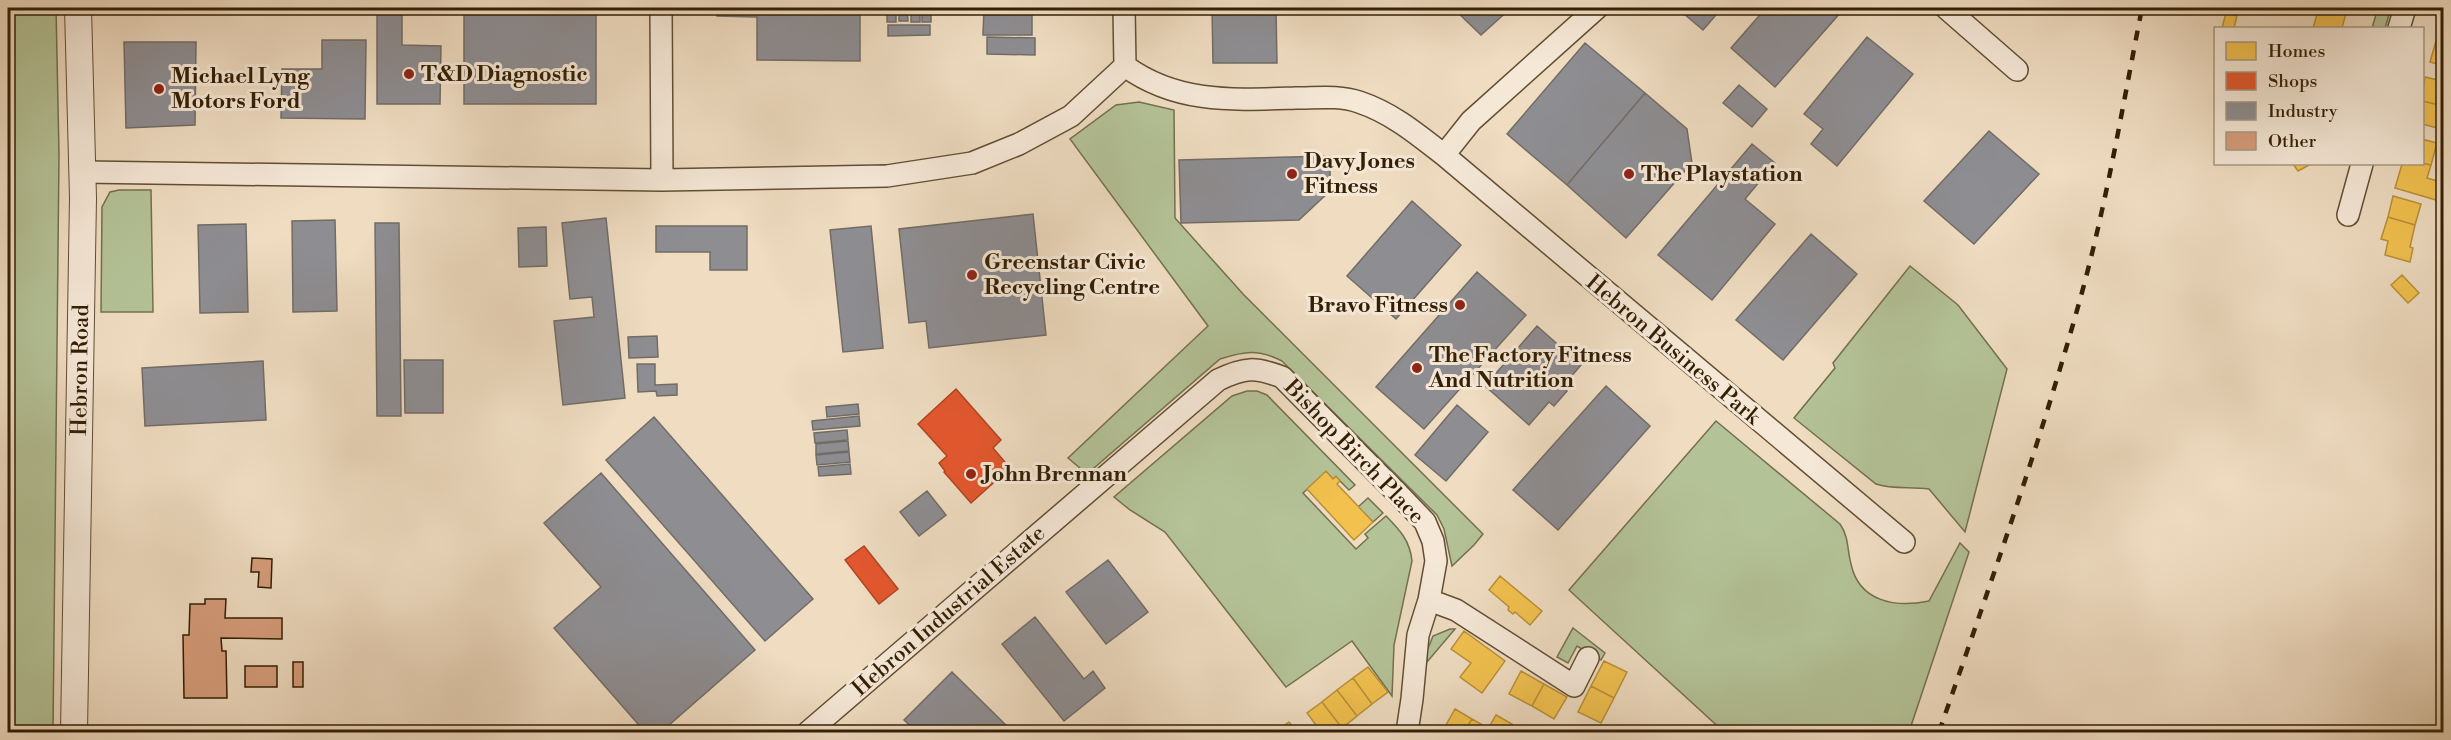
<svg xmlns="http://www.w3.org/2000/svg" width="2451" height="740" font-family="'Libre Bodoni',serif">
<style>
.green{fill:#b4c297;stroke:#74704e;stroke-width:1.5}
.homes{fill:#f2c14e;stroke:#b99038;stroke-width:1.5}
.shops{fill:#e4572e;stroke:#af4621;stroke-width:1.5}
.industry{fill:#8d8d92;stroke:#726c67;stroke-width:1.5}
.building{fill:#d69d7b;stroke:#331f04;stroke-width:1.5}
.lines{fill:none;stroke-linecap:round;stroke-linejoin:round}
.minor-casing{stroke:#624e33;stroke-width:24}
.tertiary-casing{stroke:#624e33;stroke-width:28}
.minor{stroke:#f5e8d7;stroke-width:21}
.tertiary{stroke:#f5e8d7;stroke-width:26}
.rail{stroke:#331f04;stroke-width:4.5;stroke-dasharray:10 10;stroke-linecap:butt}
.poi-dot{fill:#8f2418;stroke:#f5e8d7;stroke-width:2}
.labels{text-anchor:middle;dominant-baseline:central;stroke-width:6;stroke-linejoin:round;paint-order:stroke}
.poi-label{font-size:22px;font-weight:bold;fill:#331f04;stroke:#f5e8d7;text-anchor:start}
.street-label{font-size:22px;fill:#331f04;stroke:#f5e8d7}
</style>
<rect width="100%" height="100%" fill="#efdcc1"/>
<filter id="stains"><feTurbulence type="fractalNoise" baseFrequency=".00333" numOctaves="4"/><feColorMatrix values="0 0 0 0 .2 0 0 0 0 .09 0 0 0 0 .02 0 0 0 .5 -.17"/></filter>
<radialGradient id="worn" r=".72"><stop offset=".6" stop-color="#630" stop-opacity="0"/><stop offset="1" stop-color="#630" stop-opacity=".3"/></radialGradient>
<path class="green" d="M8,8H56L59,154L53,732H8Z
M2378,8H2391L2385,28H2372Z
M1139,102L1174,110L1175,218L1243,294L1483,534L1474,545L1452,566L1444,529L1437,515L1282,361C1258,349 1245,351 1220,359L1087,474L1068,458L1208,326L1070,139L1116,105Z
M119,190H151L153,312H101L102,207L110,192Z
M1910,266L1958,305L2007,369L1965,532L1929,489C1912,486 1893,490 1876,484L1794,418L1835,368L1833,363Z
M1247,391H1257L1267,395L1355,485L1349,490L1336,477L1333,479L1326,472L1303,493L1356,549L1368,538L1365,534L1386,516C1400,530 1410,541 1412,561L1394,645L1392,696L1352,641L1286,687L1165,532L1130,510L1114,497L1232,396Z
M1716,421L1840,524C1849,537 1847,549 1851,564C1859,602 1896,608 1929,601L1960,543L1969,552L1909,732H1724L1569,590Z
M1368,498L1383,513L1373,522L1358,507Z
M1573,628L1605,653L1601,660L1577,646L1568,663L1557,657Z
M1450,629H1455L1427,662V651L1433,636Z"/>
<path class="homes" d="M2319,8L2346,13L2342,28H2313Z
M2327,8H2348L2346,13Z
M2226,13L2237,16L2234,28H2222Z
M2443,20H2444V43L2436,41Z
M2436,41L2444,43V66L2430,62Z
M2444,75V106L2422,101L2425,77L2442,81Z
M2422,101L2444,106L2441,129L2422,124Z
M2422,139L2437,143L2431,165L2422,163Z
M2422,163L2431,165L2427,178L2441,182L2436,200L2395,188L2402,164Z
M2293,164H2311L2298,171Z
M2393,196L2421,204L2415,225L2388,217Z
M2388,217L2415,225L2410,247L2413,248L2410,262L2385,255L2388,241L2381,239Z
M2402,275L2419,293L2408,303L2391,285Z
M1326,471L1333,479L1336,476L1340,481L1337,484L1373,522L1354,540L1307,489Z
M1500,576L1542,611L1530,625L1515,612L1513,614L1508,610L1509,607L1489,590Z
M1464,631L1505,661L1482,693L1460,677L1471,663L1451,649Z
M1604,661L1627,672L1614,698L1591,686Z
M1368,667L1388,692L1372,704L1353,678Z
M1521,671L1544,684L1532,706L1509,694Z
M1353,678L1372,704L1357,716L1337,690Z
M1544,684L1567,697L1554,719L1532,706Z
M1591,686L1614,698L1601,723L1578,712Z
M1337,690L1357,716L1342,728L1322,702Z
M1322,702L1342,728L1335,732H1321L1307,713Z
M1455,709L1472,719L1464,732H1442Z
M1496,715L1512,724L1508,732H1486Z
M1472,719L1488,728L1486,732H1464Z
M1289,722L1297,732H1275Z"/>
<path class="shops" d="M956,389L1001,440L993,448L1010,468L971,503L944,472L945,471L939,463L947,456L918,424Z
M864,546L898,589L879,604L845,560Z"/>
<path class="industry" d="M377,8H402V45L441,46L440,104H377Z
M464,8H596V104H464Z
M717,8H839V12H860V61L757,60V17L717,16Z
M887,8H896V22H887Z
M899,8H907L908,21H899Z
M911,8H920V22H911Z
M922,8H931V22H922Z
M984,8H1032V35H983Z
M1212,8H1276L1277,63H1213Z
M1453,8H1511L1481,35Z
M1677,8H1722L1703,30Z
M1766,8H1836L1841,12L1775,87L1731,48Z
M888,25H930V35L888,36Z
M987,37L1035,38V55L987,54Z
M1867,37L1913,74L1837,166L1811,144L1823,129L1804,114Z
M322,40H366L365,119L281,118L282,69H322Z
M124,42H196L195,125L126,128Z
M1585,43L1645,93L1567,185L1507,134Z
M1739,85L1767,109L1752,127L1723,103Z
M1645,93L1687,129L1692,163L1626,238L1567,185Z
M1989,131L2039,174L1974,244L1924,201Z
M1752,144L1775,163L1745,199L1775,224L1712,300L1658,255Z
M1330,156V191L1299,220L1181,223L1179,160Z
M1412,201L1461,245L1396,319L1347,276Z
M1033,214L1046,335L929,348L926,321L909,323L899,229Z
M606,218L625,398L563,405L554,321L594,317L592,297L570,299L562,223Z
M335,220L337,311L293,312L292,221Z
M375,223H399L401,416H377Z
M246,224L248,312L200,313L198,225Z
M656,226H747V270H710V252H656Z
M871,226L883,348L843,352L830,230Z
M546,227L547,266L519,267L518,228Z
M1811,234L1857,274L1783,360L1736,320Z
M1477,272L1526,315L1424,429L1376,387Z
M1537,326L1581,365L1562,387L1567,391L1554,406L1549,402L1529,425L1485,386Z
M657,336L658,357L629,358L628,337Z
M404,360H443V413H405Z
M263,361L266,420L145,426L142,368Z
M637,364H655V385L677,384V395L657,396L656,391L638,392Z
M1606,386L1650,426L1558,530L1513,490Z
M858,404L859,414L827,417L826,407Z
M1457,405L1488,432L1446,481L1415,455Z
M859,416L860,426L813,430L812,421Z
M654,417L813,599L765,641L606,460Z
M847,430L848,440L815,443L814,433Z
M848,441L849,451L816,454V444Z
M849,452L850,462L817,465L816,455Z
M850,464L851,474L819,476L818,467Z
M601,473L755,650L661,732H645L554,628L601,587L544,523Z
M927,491L946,515L919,536L900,512Z
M1108,560L1148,612L1106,644L1066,592Z
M1035,617L1084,679L1093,671L1105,688L1064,721L1002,644Z
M952,672L1013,732H917L904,720Z"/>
<path class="building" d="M252,558L272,559L271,588L258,587L259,572H251Z
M205,599H226L225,618H282V639L221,638L222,651H226L227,698H184L183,635H189L190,604H205Z
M293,662H303V687H293Z
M245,666H277V687H245Z"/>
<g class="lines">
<defs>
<path id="minor" d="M661,8L662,180
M1946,8L2017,70
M2399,28L2405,8
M1125,66C1177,104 1234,100 1296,98C1317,98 1339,95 1359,102C1392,113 1417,134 1444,155L1904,542
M1444,155L1471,121L1597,8
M83,172L662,180L887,176L972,163L1019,144L1071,116L1125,66L1124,8
M2348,215L2362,164
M1429,600L1456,610L1574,686L1588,658
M808,732L1218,380C1245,367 1255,367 1282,377L1402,498L1425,522L1433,541L1436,561L1429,600L1418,635L1412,699L1407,732"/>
<g id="tertiary">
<path id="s1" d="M74,732L83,198L78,8"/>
</g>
</defs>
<use href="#minor" class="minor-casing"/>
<use href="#tertiary" class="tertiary-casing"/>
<use href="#minor" class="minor"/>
<use href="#tertiary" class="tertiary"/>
<path class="rail" d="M1939,732C1989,588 2040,444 2081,296C2107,201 2123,104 2142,8"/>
</g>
<g class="poi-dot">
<circle cx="409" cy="74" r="6"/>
<circle cx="159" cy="89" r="6"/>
<circle cx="1292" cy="174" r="6"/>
<circle cx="1629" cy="174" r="6"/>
<circle cx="972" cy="275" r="6"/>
<circle cx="1460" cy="305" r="6"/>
<circle cx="1417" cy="368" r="6"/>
<circle cx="971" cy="474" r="6"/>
</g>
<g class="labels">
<g class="poi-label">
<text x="421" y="74">T&amp;D Diagnostic</text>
<text x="171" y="76">Michael Lyng<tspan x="171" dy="25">Motors Ford</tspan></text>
<text x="1304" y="161">Davy Jones<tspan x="1304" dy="25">Fitness</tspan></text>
<text x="1641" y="174">The Playstation</text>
<text x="984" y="262">Greenstar Civic<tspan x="984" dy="25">Recycling Centre</tspan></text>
<text x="1448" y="305" text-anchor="end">Bravo Fitness</text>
<text x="1429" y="355">The Factory Fitness<tspan x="1429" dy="25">And Nutrition</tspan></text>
<text x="983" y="474">John Brennan</text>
</g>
<g class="street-label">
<text transform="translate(1673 350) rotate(40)">Hebron Business Park</text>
<text stroke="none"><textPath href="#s1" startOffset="362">Hebron Road</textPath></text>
<text transform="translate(1354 452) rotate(46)">Bishop Birch Place</text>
<text transform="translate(949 611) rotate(-41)">Hebron Industrial Estate</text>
</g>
</g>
<rect width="2451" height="740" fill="none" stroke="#efdcc1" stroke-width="30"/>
<rect x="9" y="9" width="2433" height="722" fill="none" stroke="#331f04" stroke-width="3"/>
<rect x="15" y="15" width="2421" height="710" fill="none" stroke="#331f04" stroke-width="1.5"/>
<rect x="2214" y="27" width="210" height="138" fill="#f5e8d7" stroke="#a79883" stroke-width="1.5"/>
<rect x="2226" y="42" width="30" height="18" fill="#f2c14e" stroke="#a79883" stroke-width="1.5"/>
<text x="2268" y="57" font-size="18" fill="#331f04">Homes</text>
<rect x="2226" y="72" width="30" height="18" fill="#e4572e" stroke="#a79883" stroke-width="1.5"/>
<text x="2268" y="87" font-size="18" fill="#331f04">Shops</text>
<rect x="2226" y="102" width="30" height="18" fill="#8d8d92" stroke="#a79883" stroke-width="1.5"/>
<text x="2268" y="117" font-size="18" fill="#331f04">Industry</text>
<rect x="2226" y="132" width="30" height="18" fill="#d69d7b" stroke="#a79883" stroke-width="1.5"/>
<text x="2268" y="147" font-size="18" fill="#331f04">Other</text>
<rect width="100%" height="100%" filter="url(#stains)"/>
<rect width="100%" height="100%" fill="url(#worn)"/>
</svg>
